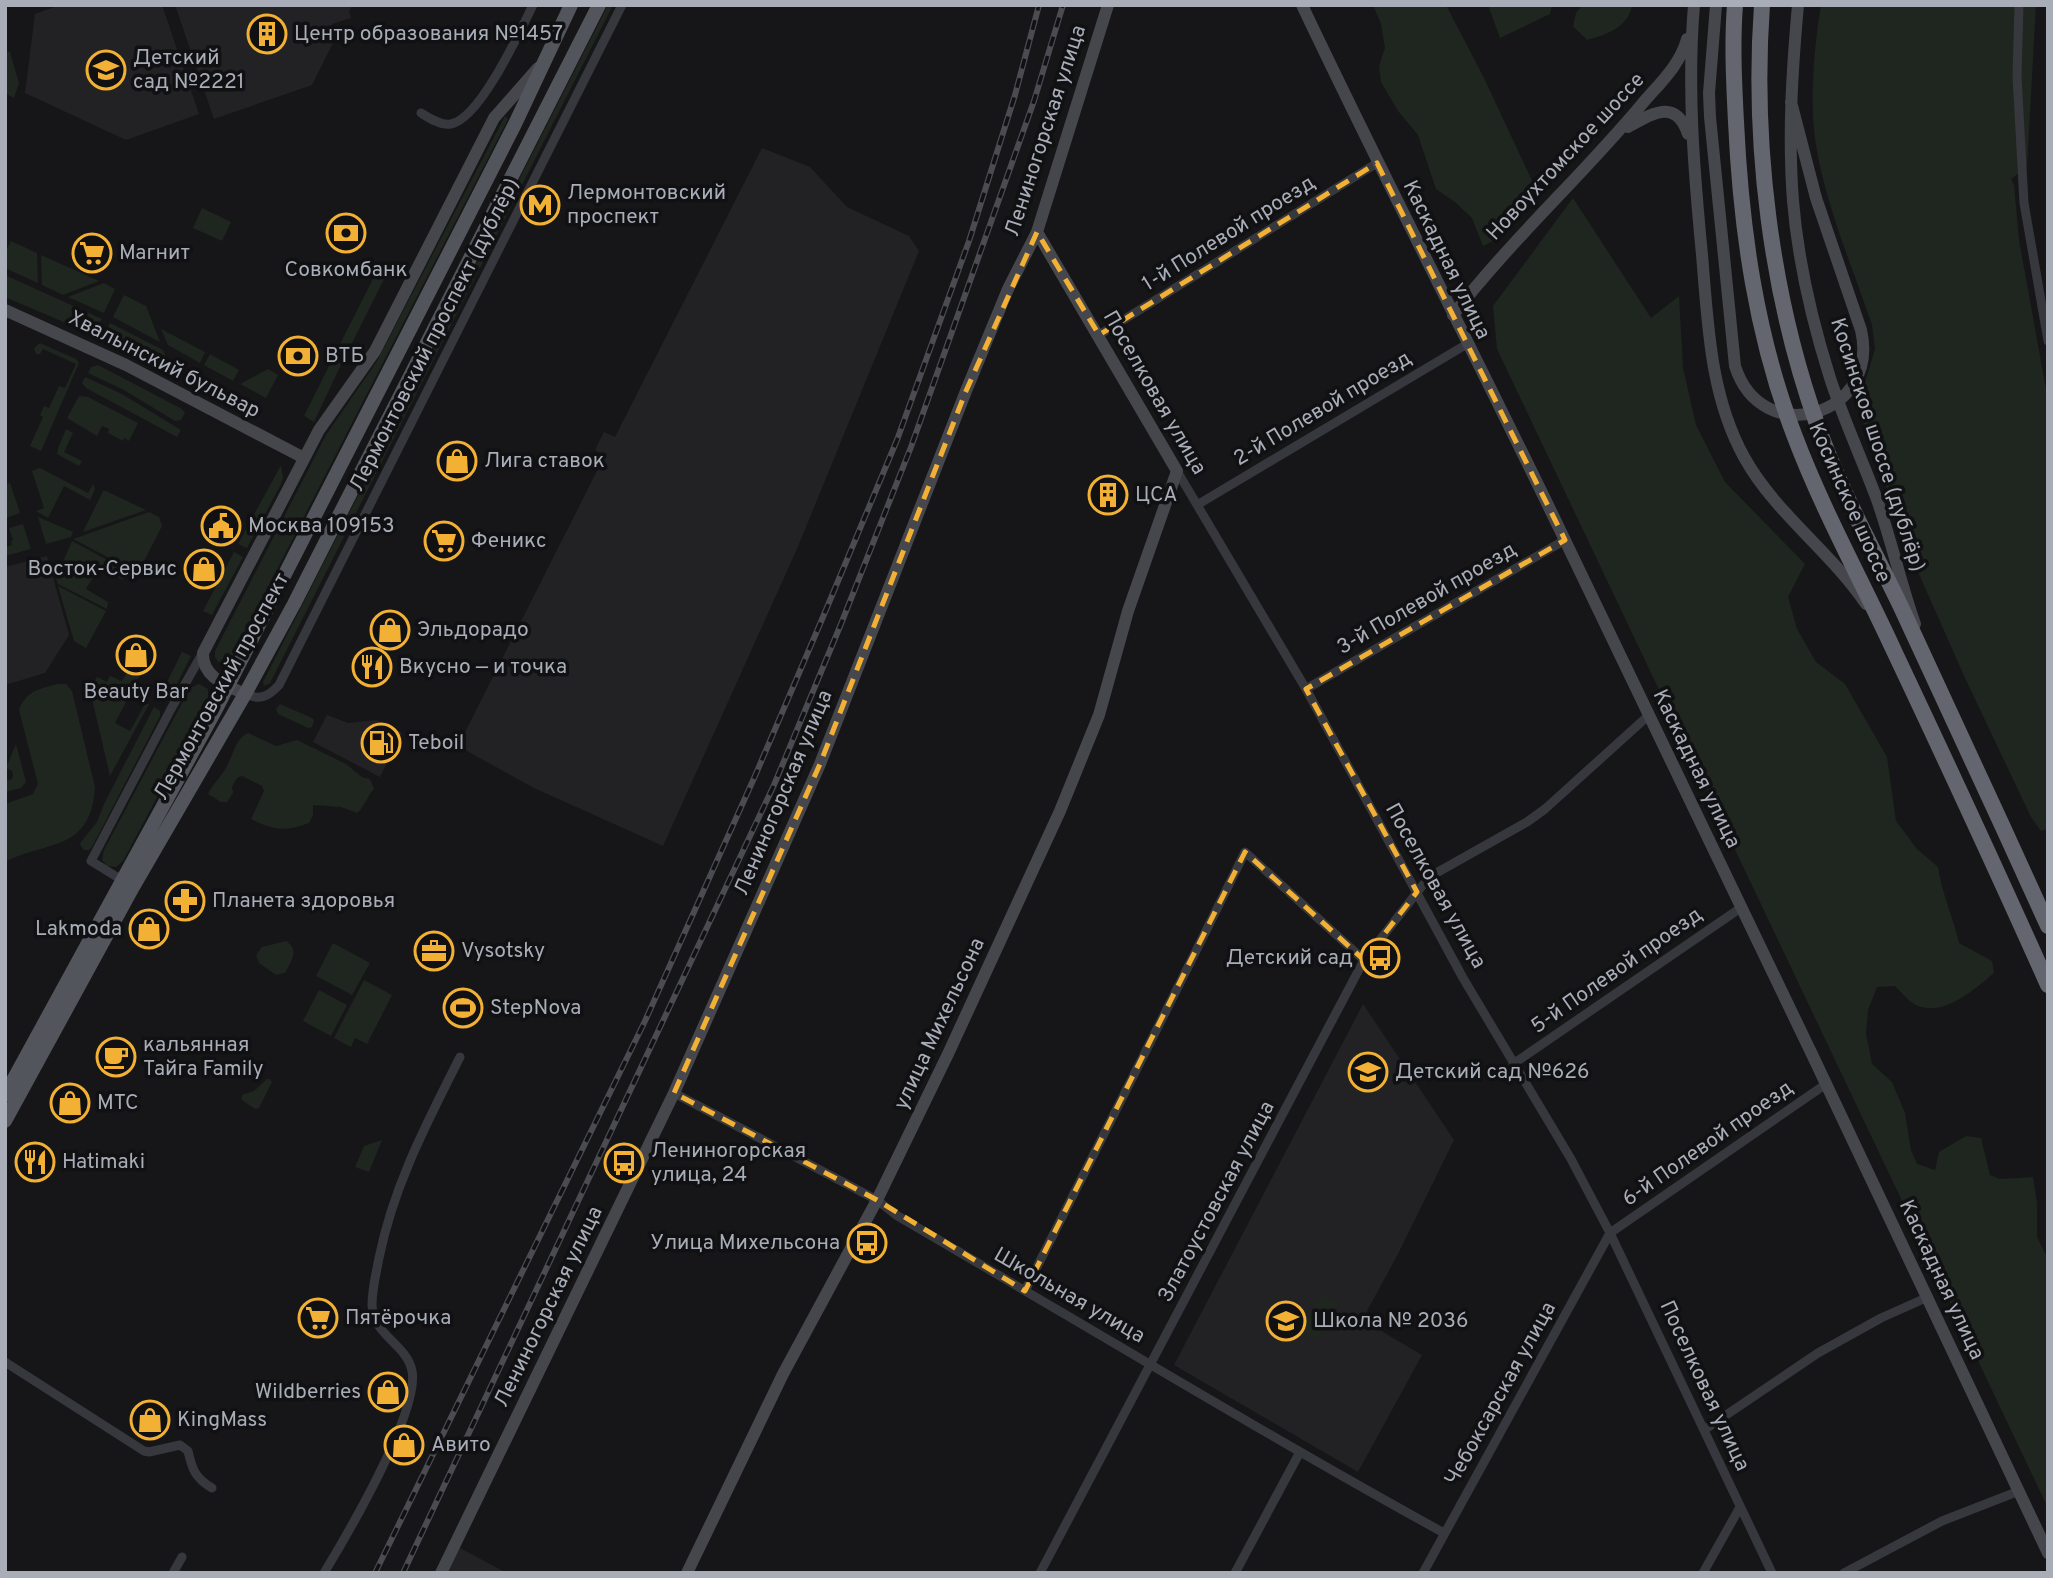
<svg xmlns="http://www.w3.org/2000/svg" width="2053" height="1578" font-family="Overpass,sans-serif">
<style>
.built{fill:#222225}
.green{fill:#1e261f}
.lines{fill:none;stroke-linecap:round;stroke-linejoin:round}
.street{stroke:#37383d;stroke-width:9}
.secondary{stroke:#45474d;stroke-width:12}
.primary{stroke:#53555c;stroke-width:14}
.highway{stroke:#63666e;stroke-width:16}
.rail-casing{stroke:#4a4c52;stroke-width:6}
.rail{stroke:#111113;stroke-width:3.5;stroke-dasharray:10;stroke-linecap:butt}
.marked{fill:none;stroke:#f2b134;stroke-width:5;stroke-dasharray:14 9;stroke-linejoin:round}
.labels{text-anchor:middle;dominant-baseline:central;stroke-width:7;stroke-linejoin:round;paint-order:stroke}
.poi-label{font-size:21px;fill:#a8adb8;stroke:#111113;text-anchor:start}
.street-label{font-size:21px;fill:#a8adb8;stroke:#111113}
</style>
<rect width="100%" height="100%" fill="#161618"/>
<path class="built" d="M60,5H162L199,114L126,140L25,93L35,14Z
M175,5H353L349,11L351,18L332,24L336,37L312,85L214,119Z
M762,148L810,167L847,207L909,236L919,251L797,549L663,846L534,788L458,746L605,455L595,450L604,432L615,437Z
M47,556L69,635L45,673L5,685V567Z
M327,715L348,723L376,720L402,733L380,777L313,742Z
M1363,1004L1454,1140L1398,1254L1367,1311L1383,1332L1422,1355L1358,1472L1174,1365Z
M458,1547L507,1573H446Z"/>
<path class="green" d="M608,5H613L270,683L264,686L263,682Z
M1373,5H1446L1484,78L1536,189L1497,239L1483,246L1472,218L1455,202L1436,189L1418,135L1398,111L1381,82L1379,66L1385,48L1381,24Z
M1488,5H1552L1550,14L1500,38Z
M1582,5H1632C1629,27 1606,35 1587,40L1573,26L1576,13Z
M1821,5H2036L2027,167L2011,179L2014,185L2019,240L2048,400V829L2041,831L2031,817L1965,678L1907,547L1858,408V391L1866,379L1875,349L1872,325C1853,269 1825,203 1816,145C1809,103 1814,48 1821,5Z
M5,51L10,52L19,83L14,98L5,93Z
M505,116L508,119L231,659L226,663L218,662L215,657V651L326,435L377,361Z
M1573,198L1651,318L1679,296L1683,368L1696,425L1725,482L1805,564L1788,597L1797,629L1816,662L1845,684L1887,757L1896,821L1917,849L1938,867C1942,894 1953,917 1959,943L1992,961L1994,973C1975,989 1943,1018 1916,1005C1908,1001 1901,992 1895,986L1877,987L1868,1010L1866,1034L1872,1064L1892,1082L1905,1113L1911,1150L1917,1164L1935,1170L1939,1152L1966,1136L1981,1138L1990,1175L2000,1179L2033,1177L2037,1203V1237L2048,1259V1508L1497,349L1493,306Z
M202,208L231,222L222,241L193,228Z
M11,241L37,253L38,283L5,268V253Z
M41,255L99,281L63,295L42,285Z
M376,273L385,277L349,349L340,344Z
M5,275L102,319L93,332H87L5,297Z
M104,283L115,289L104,313L68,297Z
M124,295L146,306L160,342L113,317Z
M110,323L163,350L169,364L166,370L103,337Z
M161,329L205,352L200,363L168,345Z
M40,343L76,359L79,363L41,451L30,446L43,417L40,415L44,406L49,408L59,386L65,388L76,364L43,349L40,354H36L34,348Z
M338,348L347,352L314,422L304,416Z
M210,354L239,370L233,381L204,365Z
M98,365L182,409L185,413L181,420L175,421L124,390L88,373L91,367Z
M268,369L278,375L266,398L240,384Z
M85,377L122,394L181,430L177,437L86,388L82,383Z
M79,396L88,397L138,423L129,441L124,438L123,441L108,433L109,429L102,426L97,436L67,418Z
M66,429L73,433L64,452L82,461L79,466L57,454L58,448Z
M281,465L283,478L281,484L247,548L238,544Z
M40,468L88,493L93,484L95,489L90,500L64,486L48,518L36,511L44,508L32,471Z
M10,483L20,513L6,518L5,484Z
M103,491H106L146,510L83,532Z
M149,512L159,517L162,526L138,573L73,539Z
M38,517L73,532L71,537L46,544Z
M23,524L31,549L5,556V547L12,545L11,541L13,540L9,528Z
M72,541L128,571L123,580L99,567L86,589L108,602L107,609L58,584L56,578Z
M234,552L243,557L212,615L203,611Z
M58,586L106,611L86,648L74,641Z
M182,652L191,656L170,698L163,700L159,698Z
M141,662L146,664L115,723L130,731L145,704H149L110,776L90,690L97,677L107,682L110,676L122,681L129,669L135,673Z
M57,684H66L72,691L95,787C91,852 48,840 5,862V804L33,794L38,784L19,710C26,691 39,689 57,684Z
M199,684L208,689L209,699L207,704L123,861L116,867L107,866L102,860L104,850L190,688Z
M280,704L312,718L314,720L312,727L308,728L278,714L276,709Z
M154,707L160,711V716L92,847L89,850H84L80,845L81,842L97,822L104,804Z
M248,733L276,746L297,740L346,764L362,777L370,779L374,789C368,795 363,809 357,813L341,807L313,805V815L309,823C285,832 273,830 251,819L264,791L262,786L242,776L237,778L232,787L233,793L227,802H221L208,794C213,783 222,776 227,766C234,754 235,739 248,733Z
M16,744L26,782L21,788L5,792V781L12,779L13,775L12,771L6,768Z
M286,941C300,950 291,961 285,973L276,975L259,963L256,955L262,947Z
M333,943L370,963L352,995L316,976Z
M364,980L392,995L367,1044L355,1038L351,1047L334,1038Z
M319,990L347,1005L331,1036L303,1021Z
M267,1079H270L272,1082L259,1108L255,1109L242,1100V1095L254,1091Z
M382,1140L369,1172L355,1167L364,1146Z
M1321,1294L1339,1303L1319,1340L1301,1331Z"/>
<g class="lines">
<path class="street" d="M2019,5L2017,76L2024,203L2048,341
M421,113C429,118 441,126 451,124C480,119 520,31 533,5
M1099,335L1377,163
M1177,471L1306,689L1463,978L1571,1159L1610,1233L1772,1573
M1197,505L1467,344
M1306,689L1565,540
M245,694C260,701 269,696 279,685L622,5
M122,880L91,861L171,709L202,654
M1513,1064L1742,907
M674,1093L877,1200L896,1215C1078,1321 1259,1431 1444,1533
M1025,1291C1098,1145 1173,999 1245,852L1364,960
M5,1362L144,1451L149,1452L180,1445L188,1451C192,1469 195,1478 212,1488
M1704,1430L1818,1353L1881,1318L1928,1297
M173,1573L182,1557
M324,1573C347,1535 420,1411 412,1371C407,1344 373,1336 372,1305C372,1289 376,1274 379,1258C394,1184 427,1123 460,1057
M1040,1573L1364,960L1426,881L1438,872L1527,822L1545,809L1649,715
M1235,1573L1300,1452
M1423,1573L1610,1233L1826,1084
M1703,1573L1740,1507
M1844,1573L1942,1521L2019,1491"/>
<path class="secondary" d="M1302,5C1386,182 1476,356 1561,532C1725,871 1888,1212 2048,1553
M1694,5C1687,89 1694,171 1702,255C1708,325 1710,395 1744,457C1775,513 1830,551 1866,604
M1716,5L1709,93L1710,117L1735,366C1762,451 1881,416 1861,330L1816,198L1791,102
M1798,5C1792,71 1788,136 1793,201C1798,261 1812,321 1830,378C1843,418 1861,457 1876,497C1891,538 1900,582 1915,624
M1628,127C1653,113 1676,98 1688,134
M5,310L126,365L304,458
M1453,315C1511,240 1582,176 1642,104C1660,83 1680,65 1687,39
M245,694C226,685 202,677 203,653L319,430L375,351L494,118L538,68
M441,1573L674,1093L820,764L966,391L1008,289L1037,232L1108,5
M687,1573L783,1374L877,1200L948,1054L1060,811L1099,715L1128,611L1177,471L1037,232"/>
<path class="primary" d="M5,1095L215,711L515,124L571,5
M5,1121L133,887L245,694L294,604L599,5"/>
<path class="highway" d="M1735,5C1732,43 1734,83 1736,122C1741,229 1756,336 1795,437C1823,511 1862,581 1895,653C1947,763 1998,873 2048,985
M1762,5C1752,144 1771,296 1818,427C1840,490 1873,548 1902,609C1951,714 2000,820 2048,926"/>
<defs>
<path id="rail" d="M375,1573L645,1021L755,776L823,617L897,440L969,241L1015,95L1039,5
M403,1573L774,785L841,624L911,447L1034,101L1063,5"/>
</defs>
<use href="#rail" class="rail-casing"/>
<use href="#rail" class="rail"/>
</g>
<path class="marked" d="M1377,163L1565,540L1306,689L1417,892L1364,960L1245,852L1025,1291L877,1200L674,1093L820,764L966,391L1037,232L1099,335Z"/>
<defs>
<symbol id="building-ring" viewBox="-11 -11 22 22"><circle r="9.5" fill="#111113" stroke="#f2b134" stroke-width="1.5"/><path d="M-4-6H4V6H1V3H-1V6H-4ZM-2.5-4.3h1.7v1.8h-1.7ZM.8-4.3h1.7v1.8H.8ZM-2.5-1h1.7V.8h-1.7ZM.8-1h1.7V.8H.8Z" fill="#f2b134"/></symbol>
<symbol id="school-ring" viewBox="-11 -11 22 22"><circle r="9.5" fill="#111113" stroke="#f2b134" stroke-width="1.5"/><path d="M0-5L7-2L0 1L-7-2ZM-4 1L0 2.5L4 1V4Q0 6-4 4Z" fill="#f2b134"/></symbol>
<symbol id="metro-ring" viewBox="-11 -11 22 22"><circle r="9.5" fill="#111113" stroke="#f2b134" stroke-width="1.5"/><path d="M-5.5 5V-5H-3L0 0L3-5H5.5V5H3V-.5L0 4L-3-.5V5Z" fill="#f2b134"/></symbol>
<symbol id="bank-ring" viewBox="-11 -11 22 22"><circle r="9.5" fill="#111113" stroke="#f2b134" stroke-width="1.5"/><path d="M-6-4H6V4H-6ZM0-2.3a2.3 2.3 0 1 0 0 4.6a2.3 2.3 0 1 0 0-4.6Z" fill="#f2b134"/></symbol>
<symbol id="supermarket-ring" viewBox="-11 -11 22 22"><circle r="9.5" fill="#111113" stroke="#f2b134" stroke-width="1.5"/><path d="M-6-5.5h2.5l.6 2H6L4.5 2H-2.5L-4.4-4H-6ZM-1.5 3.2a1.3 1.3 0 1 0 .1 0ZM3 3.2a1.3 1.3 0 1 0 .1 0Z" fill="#f2b134"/></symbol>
<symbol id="shop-ring" viewBox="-11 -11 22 22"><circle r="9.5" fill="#111113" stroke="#f2b134" stroke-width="1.5"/><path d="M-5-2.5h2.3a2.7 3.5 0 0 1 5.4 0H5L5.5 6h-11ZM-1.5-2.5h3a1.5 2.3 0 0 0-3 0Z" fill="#f2b134"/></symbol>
<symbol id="civic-ring" viewBox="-11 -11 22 22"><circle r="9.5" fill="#111113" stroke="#f2b134" stroke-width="1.5"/><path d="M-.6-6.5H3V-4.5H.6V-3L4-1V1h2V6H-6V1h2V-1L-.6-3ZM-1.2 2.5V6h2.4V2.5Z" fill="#f2b134"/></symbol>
<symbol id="restaurant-ring" viewBox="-11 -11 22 22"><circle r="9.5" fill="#111113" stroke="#f2b134" stroke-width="1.5"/><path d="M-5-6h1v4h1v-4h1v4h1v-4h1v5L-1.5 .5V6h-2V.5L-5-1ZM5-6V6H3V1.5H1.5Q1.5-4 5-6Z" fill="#f2b134"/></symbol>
<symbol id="fuel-ring" viewBox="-11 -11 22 22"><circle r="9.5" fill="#111113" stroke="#f2b134" stroke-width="1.5"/><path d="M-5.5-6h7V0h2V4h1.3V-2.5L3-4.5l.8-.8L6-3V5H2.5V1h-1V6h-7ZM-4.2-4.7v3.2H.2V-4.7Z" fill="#f2b134"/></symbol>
<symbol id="pharmacy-ring" viewBox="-11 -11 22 22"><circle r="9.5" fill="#111113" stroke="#f2b134" stroke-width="1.5"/><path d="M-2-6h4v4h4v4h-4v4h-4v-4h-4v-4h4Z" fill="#f2b134"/></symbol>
<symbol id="office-ring" viewBox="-11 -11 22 22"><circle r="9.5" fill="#111113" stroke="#f2b134" stroke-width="1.5"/><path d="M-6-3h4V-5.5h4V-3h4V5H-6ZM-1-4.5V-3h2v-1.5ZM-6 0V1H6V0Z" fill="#f2b134"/></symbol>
<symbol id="bus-ring" viewBox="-11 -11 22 22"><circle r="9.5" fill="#111113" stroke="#f2b134" stroke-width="1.5"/><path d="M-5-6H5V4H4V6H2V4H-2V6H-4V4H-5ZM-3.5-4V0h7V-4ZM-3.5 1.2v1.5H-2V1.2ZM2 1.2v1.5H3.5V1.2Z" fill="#f2b134"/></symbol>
<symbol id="stadium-ring" viewBox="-11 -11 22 22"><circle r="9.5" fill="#111113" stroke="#f2b134" stroke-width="1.5"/><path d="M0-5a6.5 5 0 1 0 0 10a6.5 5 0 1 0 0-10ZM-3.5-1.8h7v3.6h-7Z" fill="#f2b134"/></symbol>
<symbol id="cafe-ring" viewBox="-11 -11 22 22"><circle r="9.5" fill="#111113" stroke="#f2b134" stroke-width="1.5"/><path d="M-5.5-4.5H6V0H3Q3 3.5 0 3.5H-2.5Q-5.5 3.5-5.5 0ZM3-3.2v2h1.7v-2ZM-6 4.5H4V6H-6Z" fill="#f2b134"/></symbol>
</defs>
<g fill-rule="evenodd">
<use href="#building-ring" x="245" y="12" width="44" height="44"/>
<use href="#school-ring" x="84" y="48" width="44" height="44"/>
<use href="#metro-ring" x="518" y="183" width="44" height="44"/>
<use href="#bank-ring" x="324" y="211" width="44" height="44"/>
<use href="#supermarket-ring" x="70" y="231" width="44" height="44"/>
<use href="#bank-ring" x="276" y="334" width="44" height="44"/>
<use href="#shop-ring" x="435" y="439" width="44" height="44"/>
<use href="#building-ring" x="1086" y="473" width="44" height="44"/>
<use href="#civic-ring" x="199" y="504" width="44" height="44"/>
<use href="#supermarket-ring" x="422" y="519" width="44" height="44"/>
<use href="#shop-ring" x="182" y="547" width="44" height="44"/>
<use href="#shop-ring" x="368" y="608" width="44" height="44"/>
<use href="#shop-ring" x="114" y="633" width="44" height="44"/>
<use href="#restaurant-ring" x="350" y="645" width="44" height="44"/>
<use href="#fuel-ring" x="359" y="721" width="44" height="44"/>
<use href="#pharmacy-ring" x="163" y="879" width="44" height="44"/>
<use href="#shop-ring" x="127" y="907" width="44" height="44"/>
<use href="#office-ring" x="412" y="929" width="44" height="44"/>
<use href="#bus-ring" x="1358" y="936" width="44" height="44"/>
<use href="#stadium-ring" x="441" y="986" width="44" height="44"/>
<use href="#cafe-ring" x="94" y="1035" width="44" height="44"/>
<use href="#school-ring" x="1346" y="1050" width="44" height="44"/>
<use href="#shop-ring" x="48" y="1081" width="44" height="44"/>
<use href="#restaurant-ring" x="13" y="1140" width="44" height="44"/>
<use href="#bus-ring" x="602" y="1141" width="44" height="44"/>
<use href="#bus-ring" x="845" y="1221" width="44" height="44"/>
<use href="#supermarket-ring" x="296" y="1296" width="44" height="44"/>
<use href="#school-ring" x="1264" y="1299" width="44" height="44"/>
<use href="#shop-ring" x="366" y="1370" width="44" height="44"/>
<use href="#shop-ring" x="128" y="1398" width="44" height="44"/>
<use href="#shop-ring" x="382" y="1423" width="44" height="44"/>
</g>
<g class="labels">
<g class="poi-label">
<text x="294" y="34">Центр образования №1457</text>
<text x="133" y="58">Детский<tspan x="133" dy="24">сад №2221</tspan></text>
<text x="567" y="193">Лермонтовский<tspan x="567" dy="24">проспект</tspan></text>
<text x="119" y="253">Магнит</text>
<text x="346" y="270" text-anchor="middle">Совкомбанк</text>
<text x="325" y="356">ВТБ</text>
<text x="484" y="461">Лига ставок</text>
<text x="1135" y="495">ЦСА</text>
<text x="248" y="526">Москва 109153</text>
<text x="471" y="541">Феникс</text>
<text x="177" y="569" text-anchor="end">Восток-Сервис</text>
<text x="417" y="630">Эльдорадо</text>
<text x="399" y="667">Вкусно — и точка</text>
<text x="136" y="692" text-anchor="middle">Beauty Bar</text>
<text x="408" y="743">Teboil</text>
<text x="212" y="901">Планета здоровья</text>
<text x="122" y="929" text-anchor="end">Lakmoda</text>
<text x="461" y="951">Vysotsky</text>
<text x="1353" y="958" text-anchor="end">Детский сад</text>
<text x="490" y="1008">StepNova</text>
<text x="143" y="1045">кальянная<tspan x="143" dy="24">Тайга Family</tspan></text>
<text x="1395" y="1072">Детский сад №626</text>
<text x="97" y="1103">МТС</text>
<text x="651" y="1151">Лениногорская<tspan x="651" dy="24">улица, 24</tspan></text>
<text x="62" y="1162">Hatimaki</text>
<text x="840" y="1243" text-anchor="end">Улица Михельсона</text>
<text x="345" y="1318">Пятёрочка</text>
<text x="1313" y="1321">Школа № 2036</text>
<text x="361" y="1392" text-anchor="end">Wildberries</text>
<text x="177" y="1420">KingMass</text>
<text x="431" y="1445">Авито</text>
</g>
<g class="street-label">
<text transform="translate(1046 131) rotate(-72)">Лениногорская улица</text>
<text transform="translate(1566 157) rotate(-47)">Новоухтомское шоссе</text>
<text transform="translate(1229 234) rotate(-32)">1-й Полевой проезд</text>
<text transform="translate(1446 260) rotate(64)">Каскадная улица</text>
<text transform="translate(435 335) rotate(-63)">Лермонтовский проспект (дублёр)</text>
<text transform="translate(164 365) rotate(27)">Хвалынский бульвар</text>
<text transform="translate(1154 393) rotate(60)">Поселковая улица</text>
<text transform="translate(1323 409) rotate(-31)">2-й Полевой проезд</text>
<text transform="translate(1877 445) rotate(72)">Косинское шоссе (дублёр)</text>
<text transform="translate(1849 503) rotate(66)">Косинское шоссе</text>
<text transform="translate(1427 599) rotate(-30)">3-й Полевой проезд</text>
<text transform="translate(222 687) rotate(-61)">Лермонтовский проспект</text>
<text transform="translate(1696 769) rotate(64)">Каскадная улица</text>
<text transform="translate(784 793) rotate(-67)">Лениногорская улица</text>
<text transform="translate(1435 886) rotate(61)">Поселковая улица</text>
<text transform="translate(1617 971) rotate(-35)">5-й Полевой проезд</text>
<text transform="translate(940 1024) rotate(-65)">улица Михельсона</text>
<text transform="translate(1708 1144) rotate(-35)">6-й Полевой проезд</text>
<text transform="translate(1217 1202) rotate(-62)">Златоустовская улица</text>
<text transform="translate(1941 1280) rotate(65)">Каскадная улица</text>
<text transform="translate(1069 1296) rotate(30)">Школьная улица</text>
<text transform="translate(549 1307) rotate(-64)">Лениногорская улица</text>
<text transform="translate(1704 1386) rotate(65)">Поселковая улица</text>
<text transform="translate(1501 1394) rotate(-61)">Чебоксарская улица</text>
</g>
</g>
<rect width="2053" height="1578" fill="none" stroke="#a8adb8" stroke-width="14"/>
</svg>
